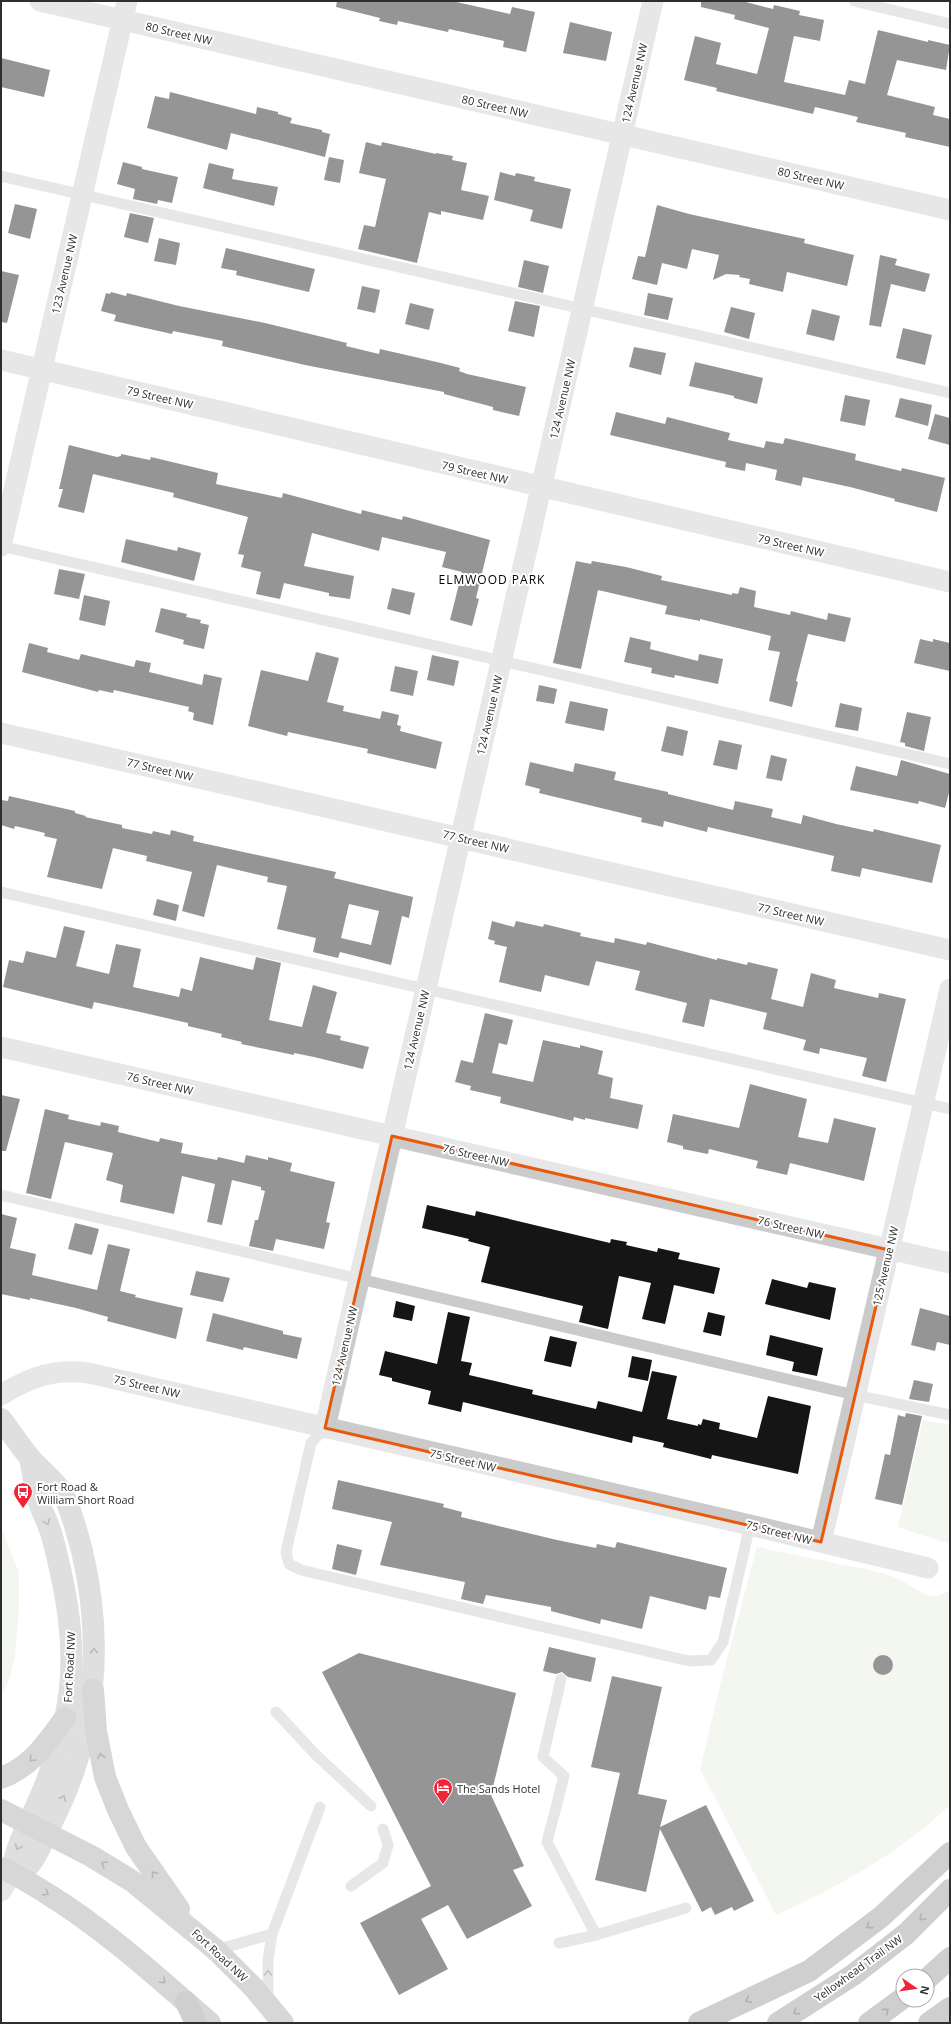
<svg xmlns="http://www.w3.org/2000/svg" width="951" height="2024" font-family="'Open Sans',sans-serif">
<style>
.green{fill:#e5eddb}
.building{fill:#151515;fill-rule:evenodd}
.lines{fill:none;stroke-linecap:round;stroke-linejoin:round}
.lane{stroke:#cbcbcb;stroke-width:11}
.street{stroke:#cbcbcb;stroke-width:21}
.secondary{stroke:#b8b8b8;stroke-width:22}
.primary{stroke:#a6a6a6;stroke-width:22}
.highway{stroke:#959595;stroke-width:22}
.oneway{stroke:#6c6c6c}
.oneway2{stroke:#5e5e5e}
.oneway3{stroke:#525252}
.oneway4{stroke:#757575}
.marked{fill:none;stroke:#e8590c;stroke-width:3;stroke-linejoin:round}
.labels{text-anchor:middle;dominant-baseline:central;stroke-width:4;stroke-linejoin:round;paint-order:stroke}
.street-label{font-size:11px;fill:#2e2e2e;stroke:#fff}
.poi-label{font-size:11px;fill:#2e2e2e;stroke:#fff;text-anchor:start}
.neighbourhood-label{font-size:12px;letter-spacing:1px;fill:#000;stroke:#fff}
</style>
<rect width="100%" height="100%" fill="#fff"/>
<path class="green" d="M923,1420L950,1425V1544L898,1527Z
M1,1528L19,1572V1610L15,1656L10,1678L1,1697Z
M757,1547C786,1553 815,1559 844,1565C865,1569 887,1572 906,1583C922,1592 931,1603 950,1590V1805C899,1853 839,1887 776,1915L700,1769L722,1678Z"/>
<path class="building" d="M337,1H452L510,14L512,7L535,12L526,52L503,47L504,41L449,29L448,32L398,21L397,25L379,21L380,18L336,7Z
M701,1H742L773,9L774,5L800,11L799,15L824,20L820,41L794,36L784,82L845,95L849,80L865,84L878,30L928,42V40L950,45L946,70L897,60L887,95L935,107L933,115L950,119V147L905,137L906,133L856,122L858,117L815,107L813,114L716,91L717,88L684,80L695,36L721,43L716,64L757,74L769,28L734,19L735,15L701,7Z
M570,22L612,32L606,61L563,53Z
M1,58L50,70L44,97L1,87Z
M170,92L256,114L257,107L278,112V114L292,118L290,123L322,130V132L330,134L325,157L231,133L227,150L147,128L155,96L169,99Z
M366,142L381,146L382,142L436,154V153L453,156L452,160L467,163L461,190L489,196L483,220L441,211V215L429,212L417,263L358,249L364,225L375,227L386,179L359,173Z
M329,157L344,160L340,183L324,180Z
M123,162L142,167V169L178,177L172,203L158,200L157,204L133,199L135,189L117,184Z
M209,163L234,169L232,179L278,187L274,206L203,188Z
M500,172L515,176L516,173L535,177L534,181L571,189L562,229L530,221L533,210L494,200Z
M15,204L37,209L30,239L8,233Z
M657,205L689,214L805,239L804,243L854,255L847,286L787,272L783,292L749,284L750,279L739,277L740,275L726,274L713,280L719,255L692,249L687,269L662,263L657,285L632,279L638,256L645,257Z
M130,213L154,218L148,243L124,237Z
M159,238L180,243L176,265L154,261Z
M226,248L315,269L309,292L236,275L237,271L221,268Z
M880,255L897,259L895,265L930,274L925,292L891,284L881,327L869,325Z
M524,260L549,266L543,293L518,287Z
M1,271L19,275L7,323L1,322Z
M362,286L380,290L375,313L357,309Z
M111,292L126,296L127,293L179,306L265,323L347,343L346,346L379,354L380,349L441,363L460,368L459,371L467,374L526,387L519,416L493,410V407L444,394V392L305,365L222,346L223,341L173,331L172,334L114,321L116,315L101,311L106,293L110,294Z
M648,293L673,298L668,320L644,315Z
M515,301L540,306L534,337L508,331Z
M410,303L434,309L429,330L405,324Z
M731,307L755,313L749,339L724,332Z
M812,309L840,316L834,341L806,334Z
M903,328L932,335L925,365L896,358Z
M634,347L666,353L661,375L629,367Z
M695,362L763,378L757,404L734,398V396L689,386Z
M845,395L870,400L865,426L840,421Z
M900,398L932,405L928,426L895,417Z
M616,412L665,424L667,417L730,433L728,440L764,448L766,441L783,444L785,438L856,454L855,460L901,471L902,468L945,478L937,512L894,501L895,499L850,487L803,477L801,486L775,480L777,470L746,463L745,471L725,467L726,462L713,459L610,435Z
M935,414L950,418V445L928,439Z
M69,445L117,457L121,456V454L150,460L151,457L218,473L216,484L282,498L283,493L361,514L362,510L402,520L403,516L490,540L476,598L479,599L472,626L450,620L462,572L442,567L446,552L382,537L379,551L312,533L304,566L354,576L350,599L329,596V593L284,583L280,599L256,594L261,572L241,567L244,555L238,554L248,517L173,497L174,493L93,474L84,513L58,507L63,489H59Z
M126,539L177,551L178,547L201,553L194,581L121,562Z
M576,561L591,564L592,561L626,567L662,576L661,580L732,595V593L738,594L740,587L756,591L754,607L790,615L791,611L827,620L828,613L851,618L845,642L808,634L796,681L798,682L792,707L769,701L780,652L768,650L771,636L700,619V621L665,614L667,606L598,590L581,669L553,663Z
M59,569L85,574L79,599L54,594Z
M392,588L415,593L410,615L387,609Z
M84,595L110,601L105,626L79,620Z
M161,608L187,614L186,617L201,620L200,623L209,625L204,649L183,644L184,640L155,632Z
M630,637L651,642L650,649L698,661L699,654L723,659L718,684L675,675L674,678L651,673L652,668L624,662Z
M920,639L933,642V639L950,643V671L914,663Z
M29,643L48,648L47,652L79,660L81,654L134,667L136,660L151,663L149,672L202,685L204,674L222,678L213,725L193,720L194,713L188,711L189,707L114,690L113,693L99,690L98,692L22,672Z
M316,652L339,658L327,702L344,706L343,711L380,719L382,711L399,715L397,725L401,726L400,731L442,742L436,769L367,753L368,749L288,732L287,736L248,726L261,670L308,681Z
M432,655L459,661L454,686L427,680Z
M395,666L418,671L413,696L390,691Z
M539,685L557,689L554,704L536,701Z
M570,701L608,709L604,731L565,723Z
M840,703L862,708L858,731L835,727Z
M907,712L931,717L924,751L905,746V743L900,742Z
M667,726L688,731L683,756L661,751Z
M719,740L742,745L737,770L713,765Z
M771,755L787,759L782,781L766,778Z
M901,760L950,774V789L945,808L919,801L918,804L850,790L856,766L897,776Z
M530,762L573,772L575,763L616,772L614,780L668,792V794L733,810L735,801L773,809L771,817L801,824L803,815L836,824L873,832L874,829L941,845L932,883L862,868L860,877L831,871L834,856L708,827L707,832L664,821L663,827L641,822L642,818L539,793L540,789L525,785Z
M9,796L75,811V813L86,816L85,817L122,825V828L152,834L153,831L170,835L171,830L194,836L193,841L336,872L334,878L413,897L409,918L402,916L391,965L340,952L338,958L313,952L316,938L277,929L287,886L267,882L268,877L217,865L204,917L182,911L192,872L146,861L147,856L113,848L102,889L47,877L57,839L44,836L45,833L15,826L14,829L1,825V800L8,801ZM349,904L379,911L371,945L341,938Z
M157,899L179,905L176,921L153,915Z
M492,921L514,927L516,921L543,927L544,924L581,933L580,936L614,943L615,938L646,945L647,942L717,960V958L747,965L748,962L778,969L771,999L803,1007L811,973L836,980L834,988L878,998L879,993L906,999L886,1082L862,1076L867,1058L820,1048L819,1054L803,1050L806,1040L763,1029L767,1013L710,999L704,1027L682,1022L687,1003L635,990L640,971L596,961L589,986L545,975L541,992L499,982L507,947L494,944L495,941L488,939Z
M64,926L85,931L76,966L109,974L116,944L141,949L133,987L179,997L181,988L192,991L200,957L253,970L256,957L281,963L269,1020L302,1027L313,985L337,992L326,1033L341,1036L340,1040L369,1047L363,1069L314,1057L294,1053V1055L241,1044L242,1042L221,1037L222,1034L188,1026V1023L140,1012L94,1002L92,1009L3,987L9,960L23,963L26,951L56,958Z
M485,1013L513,1020L507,1045L499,1043L492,1073L533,1082L543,1040L580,1048V1045L603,1051L598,1074L613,1078L610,1098L643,1105L638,1129L585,1118V1120L574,1117L573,1121L500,1103L501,1097L470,1090L471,1086L455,1082L461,1060L473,1063Z
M750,1084L807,1099L798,1137L828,1143L834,1118L876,1128L864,1181L790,1163L787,1175L756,1168L758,1161L709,1149L708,1154L683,1149V1146L667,1142L673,1114L739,1128Z
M1,1095L20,1099L6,1151H1Z
M45,1109L69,1115L68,1119L100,1126L101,1122L119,1126L118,1132L159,1142L160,1138L183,1143L181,1153L217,1160L218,1157L244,1163L246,1155L268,1160V1157L292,1163L290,1171L335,1182L326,1222L330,1223L324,1249L276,1239L273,1251L249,1246L255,1220H258L265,1191L261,1190V1187L232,1180L222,1225L207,1222L215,1184L182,1176L174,1214L120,1202L123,1185L106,1180L113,1153L65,1142L51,1199L26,1193Z
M427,1205L475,1216L476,1211L610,1243L611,1239L627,1242L626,1245L657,1252L658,1248L680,1253L678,1259L720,1268L714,1294L674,1285L665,1324L642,1319L651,1283L619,1276L608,1329L579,1322L583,1306L481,1282L490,1247L468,1241L469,1239L422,1228Z
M1,1214L17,1218L10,1248L36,1254L32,1275L97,1290L108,1244L130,1249L120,1291L136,1295L135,1297L183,1308L176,1339L107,1321L108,1317L76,1308L30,1298V1300L1,1294L2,1260H1Z
M75,1223L99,1229L92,1255L68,1249Z
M196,1271L230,1278L223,1302L190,1295Z
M772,1279L807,1288L809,1282L836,1288L830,1320L765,1304Z
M396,1301L415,1306L412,1321L393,1317Z
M920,1308L950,1316V1345L937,1342L935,1351L911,1345Z
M448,1312L470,1317L461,1361L472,1363L469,1375L533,1390L532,1394L596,1409L598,1401L642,1412L652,1371L677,1376L667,1419L698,1426V1424L701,1425L703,1419L720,1423L719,1429L757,1438L768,1396L811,1406L798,1474L712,1455L711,1459L663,1447L664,1443L633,1436L632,1443L463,1402L461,1412L428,1404L431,1391L392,1381V1378L379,1375L385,1351L437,1364Z
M708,1312L725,1316L721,1336L703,1332Z
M213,1313L283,1331V1334L302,1338L297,1359L244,1347L243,1350L206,1341Z
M770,1335L823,1348L817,1376L792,1371L794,1362L766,1355Z
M550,1336L577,1342L571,1367L544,1361Z
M632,1356L652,1360L648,1381L628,1377Z
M914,1380L933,1384L929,1402L909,1399Z
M906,1413L922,1416L902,1505L875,1499L885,1454L890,1455L898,1415L905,1417Z
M338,1480L444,1504L443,1507L462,1512L461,1517L557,1540L596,1548L597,1544L615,1548L617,1542L727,1568L720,1598L709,1596L706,1610L650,1596L642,1629L601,1619L600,1624L551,1611V1607L486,1595L483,1604L461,1599L465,1582L380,1565L392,1522L332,1509Z
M337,1544L362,1550L356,1575L332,1569Z
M549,1647L596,1658L591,1682L568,1677L562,1672L556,1674L543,1671Z
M359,1653L516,1693L491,1795L524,1866L513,1870L532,1906L467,1939L448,1905L421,1919L448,1969L399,1995L360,1923L431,1886L322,1672Z
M873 1665a10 10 0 1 1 20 0a10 10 0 1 1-20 0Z
M612,1676L662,1687L638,1794L667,1800L660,1827L706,1805L754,1901L734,1911L732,1907L715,1915L711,1907L702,1912L660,1829L646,1892L595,1880L620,1773L591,1767Z"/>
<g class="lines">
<path class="lane" d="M854,1L950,24
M1,176L950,393
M1,546L950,764
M1,892L950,1109
M1,1195L855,1395L950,1415
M325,1428L311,1443L286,1552L289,1564L301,1570L689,1661L711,1660L723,1642L750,1525
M561,1679L543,1757L564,1776L547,1842L596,1935
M276,1712L315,1754L371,1806
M351,1886L383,1863L388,1845L383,1829
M559,1943L596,1935L686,1908
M216,1950L272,1934
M270,2001L268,1996V1960L272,1934L320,1807"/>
<path class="street" d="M40,1L950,210
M1,360L950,582
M1,546L127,1
M1,733L950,950
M1,1047L950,1263
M1,1395C30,1377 55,1368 89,1373L750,1525L928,1568
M325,1428L653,1
M821,1542L950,989
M1,1891L12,1873"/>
<path class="secondary" d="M1,1419C11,1432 20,1446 30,1458C40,1470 56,1481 63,1494C72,1511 77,1533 82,1551C104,1643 96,1735 53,1820C49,1828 35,1861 29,1865C25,1869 18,1870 12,1873
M12,1873C16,1844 27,1828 38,1802C50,1776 59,1747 65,1719C79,1657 68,1596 52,1536C49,1525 43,1514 39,1502C35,1488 33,1473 30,1458"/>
<path class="primary" d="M93,1690L96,1731L105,1777L118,1810L136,1847L179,1909
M1,1778C32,1766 46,1744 65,1718
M1,1810L91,1856L132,1881L216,1950L254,1988L283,2023
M1,1868C17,1874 31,1884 46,1893C106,1930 157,1977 210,2023"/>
<path class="highway" d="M927,1979L950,1958
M186,2002L196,2023
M699,2023L809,1971L881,1917L950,1853
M778,2023L853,1975L906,1934L950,1890
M869,2023L903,1998
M929,2023L950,2008"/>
</g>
<defs><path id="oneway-chevron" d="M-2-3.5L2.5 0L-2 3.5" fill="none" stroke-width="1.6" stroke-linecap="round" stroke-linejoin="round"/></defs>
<g class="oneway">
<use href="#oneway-chevron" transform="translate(47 1522) rotate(68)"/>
<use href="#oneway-chevron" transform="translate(94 1651) rotate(-91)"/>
<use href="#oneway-chevron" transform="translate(63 1798) rotate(-67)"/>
<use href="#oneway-chevron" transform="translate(18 1847) rotate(112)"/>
</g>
<g class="oneway2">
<use href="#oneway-chevron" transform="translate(101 1756) rotate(-101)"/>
<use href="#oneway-chevron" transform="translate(32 1759) rotate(134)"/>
<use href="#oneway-chevron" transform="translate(104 1864) rotate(-149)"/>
<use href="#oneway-chevron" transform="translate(154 1874) rotate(-127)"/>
<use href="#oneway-chevron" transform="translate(46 1893) rotate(32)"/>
<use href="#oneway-chevron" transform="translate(163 1981) rotate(42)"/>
</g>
<g class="oneway3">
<use href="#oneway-chevron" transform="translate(922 1918) rotate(135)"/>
<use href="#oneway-chevron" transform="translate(869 1926) rotate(143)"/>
<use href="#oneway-chevron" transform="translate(748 2000) rotate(154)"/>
<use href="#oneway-chevron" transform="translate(886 2011) rotate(-38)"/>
<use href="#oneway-chevron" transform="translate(796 2012) rotate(147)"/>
</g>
<use class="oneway4" href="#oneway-chevron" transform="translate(268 1973) rotate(-90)"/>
<path d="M0 0H951V2024H0ZM392,1136L889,1250L821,1542L325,1428Z" fill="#fff" fill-opacity=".55" fill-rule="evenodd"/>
<path class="marked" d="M392,1136L889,1250L821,1542L325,1428Z"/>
<defs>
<symbol id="bus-pin" viewBox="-11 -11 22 30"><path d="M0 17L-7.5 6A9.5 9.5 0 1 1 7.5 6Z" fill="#f12537" stroke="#fff"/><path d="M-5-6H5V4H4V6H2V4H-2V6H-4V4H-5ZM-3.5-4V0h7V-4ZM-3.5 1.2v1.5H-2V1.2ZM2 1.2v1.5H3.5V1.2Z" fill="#fff"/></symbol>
<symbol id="hotel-pin" viewBox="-11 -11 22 30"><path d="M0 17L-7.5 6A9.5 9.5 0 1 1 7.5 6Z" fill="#f12537" stroke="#fff"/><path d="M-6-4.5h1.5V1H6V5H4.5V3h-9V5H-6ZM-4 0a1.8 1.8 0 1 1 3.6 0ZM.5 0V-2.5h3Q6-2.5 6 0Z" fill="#fff"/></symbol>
</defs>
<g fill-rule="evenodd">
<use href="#bus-pin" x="12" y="1481" width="22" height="30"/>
<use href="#hotel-pin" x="432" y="1777" width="22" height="30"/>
</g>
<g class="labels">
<g class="street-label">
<text transform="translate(179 33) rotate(13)">80 Street NW</text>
<text transform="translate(634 83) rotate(-77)">124 Avenue NW</text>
<text transform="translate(495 106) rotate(13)">80 Street NW</text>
<text transform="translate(811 178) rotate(13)">80 Street NW</text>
<text transform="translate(64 274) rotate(-77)">123 Avenue NW</text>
<text transform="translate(160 397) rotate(13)">79 Street NW</text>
<text transform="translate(562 399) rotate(-77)">124 Avenue NW</text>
<text transform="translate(475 472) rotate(13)">79 Street NW</text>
<text transform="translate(791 545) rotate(13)">79 Street NW</text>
<text transform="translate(489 715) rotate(-77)">124 Avenue NW</text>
<text transform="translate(160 769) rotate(13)">77 Street NW</text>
<text transform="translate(476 841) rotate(13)">77 Street NW</text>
<text transform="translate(791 914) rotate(13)">77 Street NW</text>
<text transform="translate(416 1030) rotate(-77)">124 Avenue NW</text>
<text transform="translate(160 1083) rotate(13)">76 Street NW</text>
<text transform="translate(476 1155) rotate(13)">76 Street NW</text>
<text transform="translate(791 1227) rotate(13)">76 Street NW</text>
<text transform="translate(885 1266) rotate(-77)">125 Avenue NW</text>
<text transform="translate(344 1346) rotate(-77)">124 Avenue NW</text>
<text transform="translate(147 1386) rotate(13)">75 Street NW</text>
<text transform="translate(463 1460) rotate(13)">75 Street NW</text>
<text transform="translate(779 1532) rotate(14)">75 Street NW</text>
<text transform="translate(69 1667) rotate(-87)">Fort Road NW</text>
<text transform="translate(220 1955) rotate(43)">Fort Road NW</text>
<text transform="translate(858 1968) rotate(-36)">Yellowhead Trail NW</text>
</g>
<g class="poi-label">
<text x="37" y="1486">Fort Road &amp;<tspan x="37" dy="13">William Short Road</tspan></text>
<text x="457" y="1788">The Sands Hotel</text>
</g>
<g class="neighbourhood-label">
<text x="492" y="579">ELMWOOD PARK</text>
</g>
</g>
<rect width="951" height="2024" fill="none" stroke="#2e2e2e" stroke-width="4"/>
<g transform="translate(915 1988) rotate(103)"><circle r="19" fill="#ffffff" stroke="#ababab"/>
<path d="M0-3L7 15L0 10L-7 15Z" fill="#f12537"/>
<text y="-6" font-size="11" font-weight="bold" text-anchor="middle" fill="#2e2e2e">N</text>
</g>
</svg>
